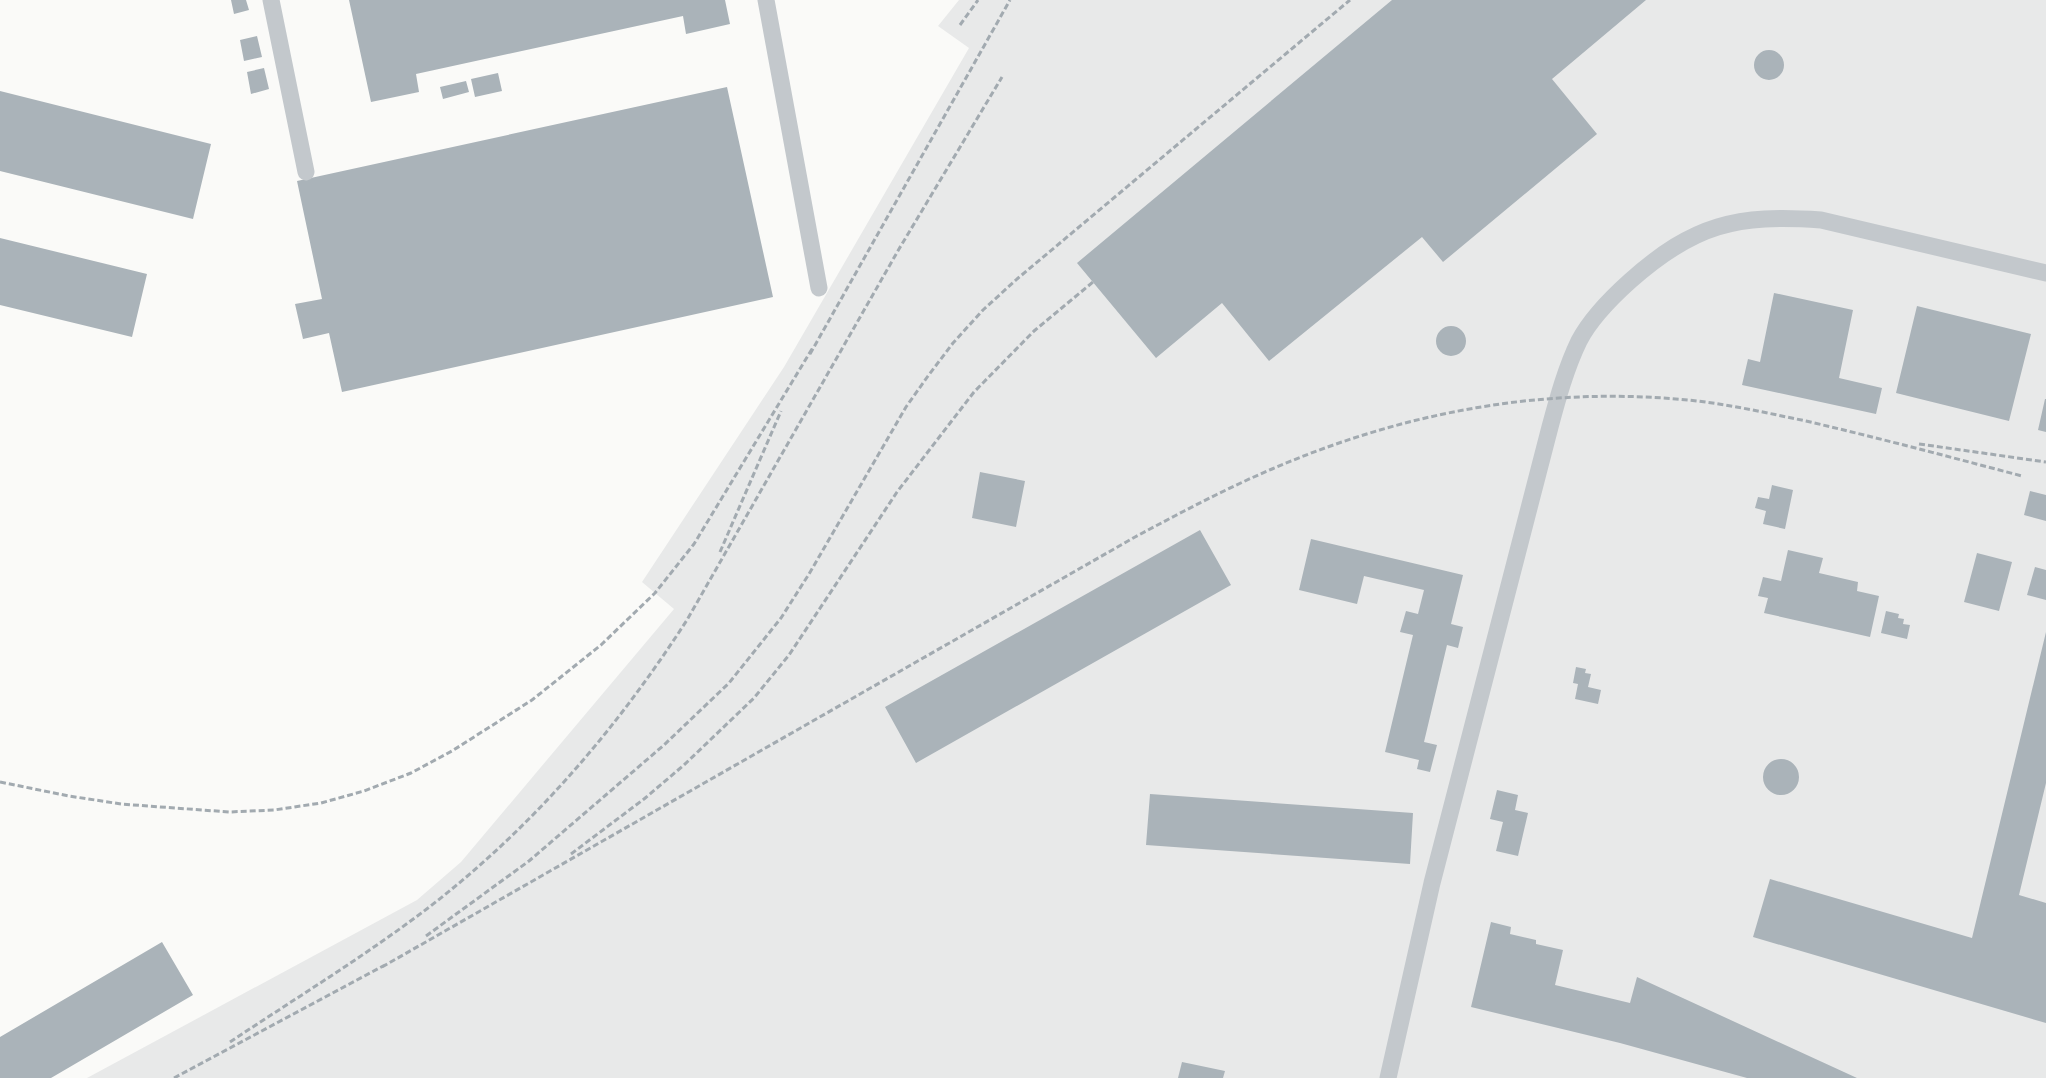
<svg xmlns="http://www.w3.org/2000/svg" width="2046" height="1078" font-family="'IBM Plex Sans',sans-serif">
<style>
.built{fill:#e8e9e9}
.building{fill:#aab3b9}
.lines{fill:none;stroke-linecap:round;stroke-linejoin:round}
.service{stroke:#c3c8cc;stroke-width:17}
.rail{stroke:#a2aab0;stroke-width:3;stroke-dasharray:6 3;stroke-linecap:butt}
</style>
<rect width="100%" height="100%" fill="#fafaf8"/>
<path class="built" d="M959,0H2046V1078H87L417,900L461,862L674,609L642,582L784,367L969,48L938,26Z"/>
<path class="building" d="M231,0H246L249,10L234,14Z
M349,0H725L730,24L686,34L683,16L416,74L419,92L371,102Z
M1392,0H1646L1552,79L1597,134L1443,262L1422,237L1269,361L1222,303L1156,358L1077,263Z
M257,36L262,57L244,61L240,40Z
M1754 65a15 15 0 1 1 30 0a15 15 0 1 1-30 0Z
M264,68L269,89L251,94L247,72Z
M498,73L502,91L475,97L471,79Z
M466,81L469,92L443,99L440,87Z
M727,87L773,297L342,392L329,333L303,339L295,304L322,299L297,181Z
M0,91L211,144L193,219L0,171Z
M0,238L147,274L132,337L0,305Z
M1774,293L1853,310L1839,378L1882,388L1876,414L1742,385L1748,359L1760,362Z
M1917,306L2031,334L2009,421L1896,393Z
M1436 341a15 15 0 1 1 30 0a15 15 0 1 1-30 0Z
M2045,399H2046V432L2038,430Z
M980,472L1025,481L1016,527L972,518Z
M1772,485L1793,490L1785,529L1763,524L1766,511L1755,508L1758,497L1769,499Z
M2030,491L2046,495V521L2024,515Z
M1200,530L1231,585L916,763L885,707Z
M1311,539L1463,575L1451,624L1463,627L1458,648L1447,645L1424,742L1437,745L1430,772L1417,769L1419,760L1385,752L1413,635L1400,632L1406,611L1418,614L1424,590L1364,576L1357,604L1299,590Z
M1788,550L1823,558L1819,573L1858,582L1857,591L1879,596L1870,637L1764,613L1768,598L1758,596L1763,577L1781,581Z
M1977,553L2012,562L1999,611L1964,602Z
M2035,567L2046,570V600L2027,595Z
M1886,611L1899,614L1898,618L1904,619L1903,624L1910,625L1907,639L1881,633Z
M2046,632V783L2019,895L2046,903V1023L1753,937L1770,879L1972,938Z
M1576,667L1586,669L1585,673L1591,674L1588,687L1601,690L1598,704L1575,699L1578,684L1573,683Z
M1763 777a18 18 0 1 1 36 0a18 18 0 1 1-36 0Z
M1497,790L1518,795L1515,810L1528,813L1518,856L1496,851L1503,822L1490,819Z
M1150,794L1413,813L1410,864L1146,845Z
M1491,922L1511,927L1510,934L1536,940V944L1563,950L1555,985L1630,1003L1637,977L1857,1078H1747L1620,1043L1471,1007Z
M162,942L193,995L51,1078H0V1037Z
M1182,1062L1225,1071L1223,1078H1178Z"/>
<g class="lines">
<path class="service" d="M271,0L306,172
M766,0L819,288
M1388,1078L1432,883L1550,427C1558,397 1566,368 1579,341C1591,318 1611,298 1630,281C1694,224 1737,214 1821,220L2046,273"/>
<path class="rail" d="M960,25L978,0
M810,354L1010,0
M1919,444L2046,462
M720,552L781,411
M0,782L69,796L121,804L229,812L274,810L321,803L364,791L411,773L452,751L532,700L601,645L655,593L694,544L812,349
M571,854L644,799L684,765L754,698L789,655L897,492L974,392L1034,331L1093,282
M426,936L529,861L664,745L729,683L781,618L809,574L906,407L928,376L953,343L983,310L1017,279L1350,0
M382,967L1135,537C1180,513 1225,489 1272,469C1404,412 1544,386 1688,400C1728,404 1767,413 1806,421C1879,438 1950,457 2022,476
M230,1042C296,998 365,956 428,908C532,828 616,730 687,620L899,249L1002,77
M174,1078L385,965"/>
</g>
</svg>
